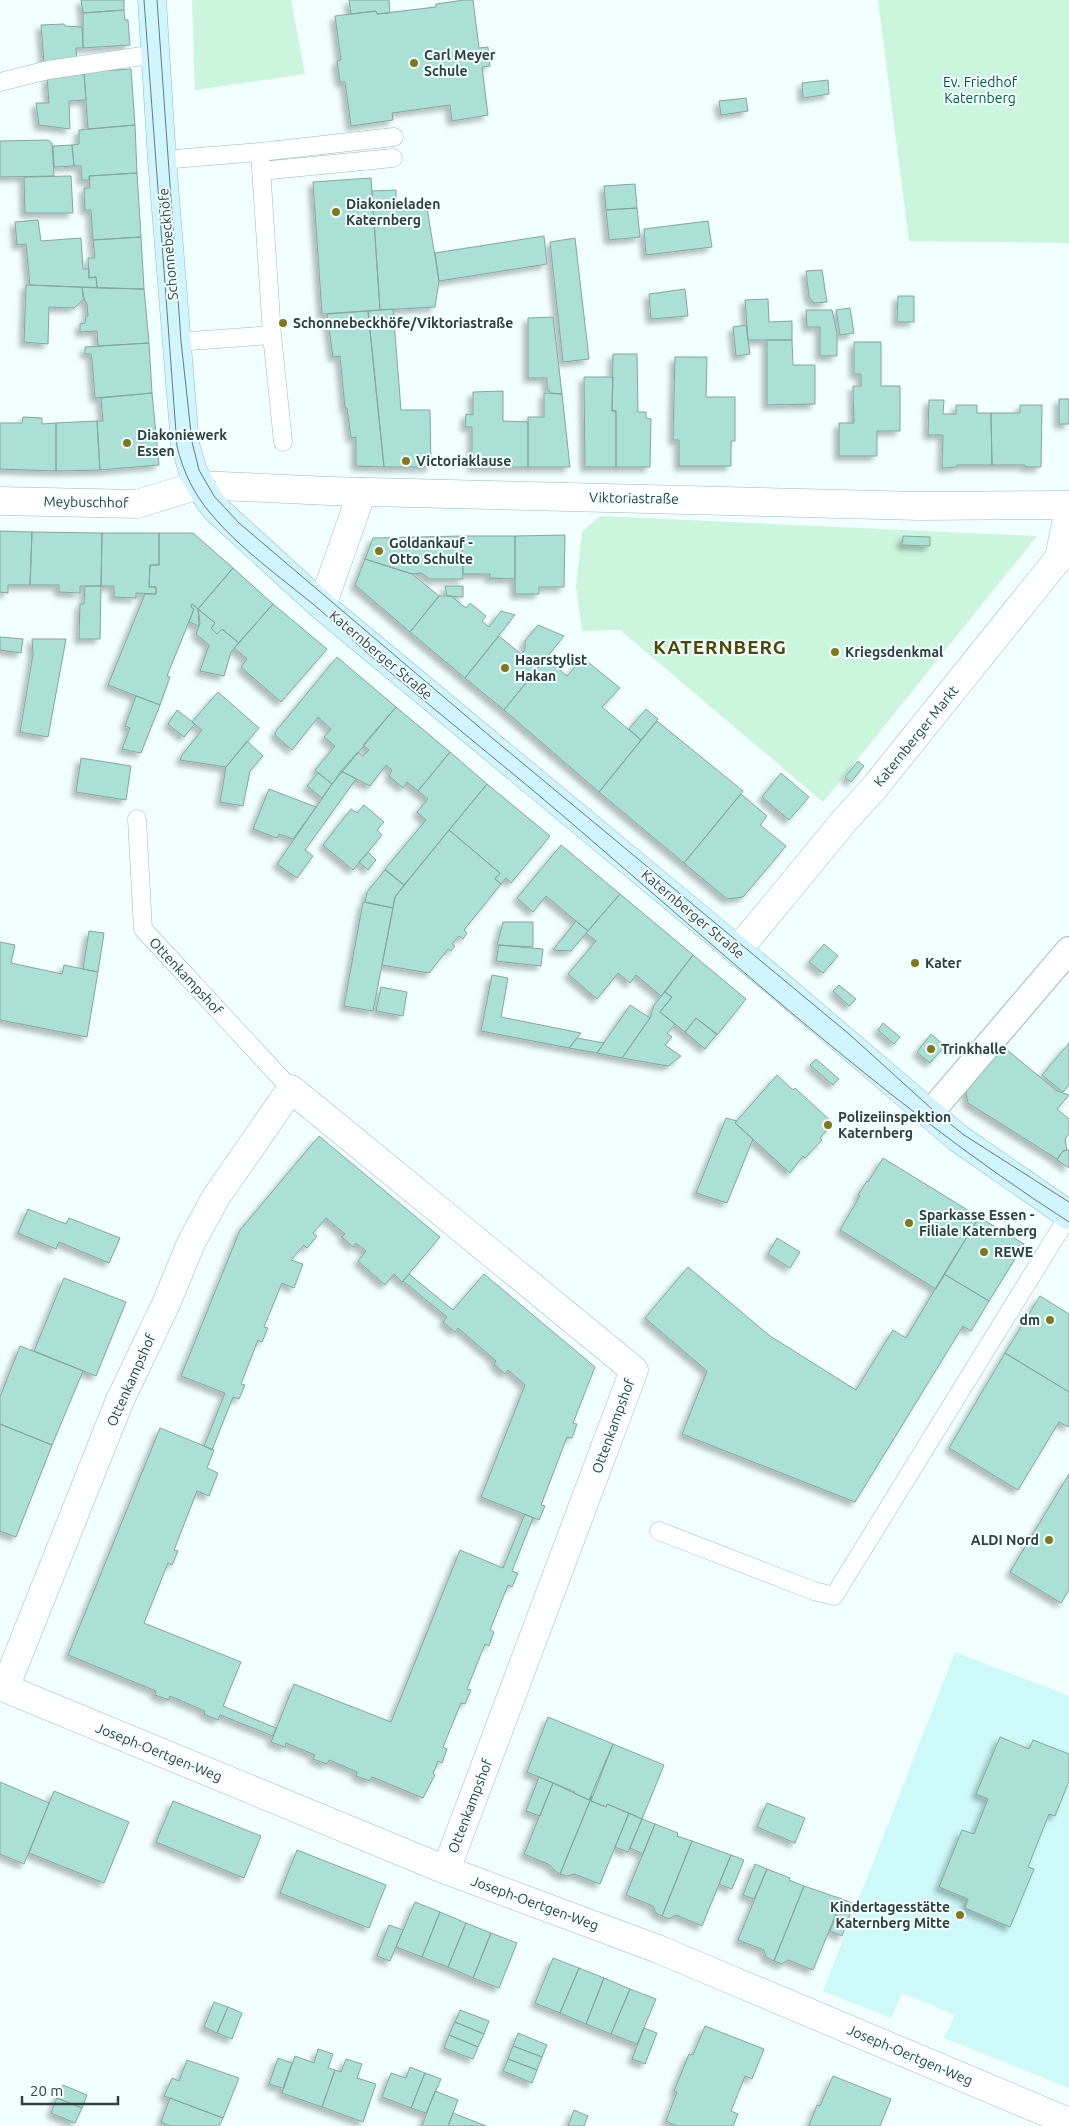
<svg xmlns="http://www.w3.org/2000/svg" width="1069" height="2126" font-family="Ubuntu,sans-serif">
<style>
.built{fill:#cdf9f9}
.green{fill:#ccf5de}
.building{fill:#aae1d4;stroke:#86a59d;filter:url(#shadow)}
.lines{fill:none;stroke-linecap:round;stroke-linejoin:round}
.service-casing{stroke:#9abbbb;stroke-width:19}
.pedestrian-casing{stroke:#9abbbb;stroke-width:28}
.minor-casing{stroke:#9abbbb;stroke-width:29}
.tertiary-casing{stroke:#9abbbb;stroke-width:29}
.secondary-casing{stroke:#9abbbb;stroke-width:29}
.service{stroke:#fff;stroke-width:18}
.pedestrian{stroke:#fff;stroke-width:26}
.minor{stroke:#fff;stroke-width:28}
.tertiary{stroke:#fff;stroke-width:28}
.secondary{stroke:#d0f5fe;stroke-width:28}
.tram{stroke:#6a7878;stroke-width:1}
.poi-dot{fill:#7f781d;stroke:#f1ffff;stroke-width:2}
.labels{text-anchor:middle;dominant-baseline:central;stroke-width:4;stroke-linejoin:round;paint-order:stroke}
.poi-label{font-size:14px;font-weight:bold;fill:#303e3e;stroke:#f1ffff;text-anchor:start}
.park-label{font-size:14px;fill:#075939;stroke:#f1ffff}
.street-label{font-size:14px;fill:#303e3e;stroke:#f1ffff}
.district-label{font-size:19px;font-weight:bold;letter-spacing:1px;fill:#4d4807;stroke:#f1ffff}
</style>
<defs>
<filter id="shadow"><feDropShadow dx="-4.5" dy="4.5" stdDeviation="2.5" flood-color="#0004"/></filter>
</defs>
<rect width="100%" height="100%" fill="#f1ffff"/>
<path class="built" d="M955,1652L1069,1696V2088L944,2038L955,2015L902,1993L891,2018L823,1991Z"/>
<path class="green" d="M192,0H291L305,74L195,90Z
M878,0H1069V243L909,241Z
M600,516L1037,536L823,802L620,630L582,631L576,587L582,532Z"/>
<path class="building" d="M81,0H124V10L83,13Z
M349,0H389L390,13L377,14L376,11L351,14Z
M464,0H473L479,48L488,47L490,66L482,67L488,115L452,121L450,105L392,113L393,120L351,126L345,82H340L337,61L341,60L335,16L376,11L377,14L436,7V4Z
M124,10L125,20H128L130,45L83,48V13Z
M64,24L65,26L82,27L83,48H76L77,60L44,62L41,25Z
M131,69L135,125L88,129L84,72Z
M84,74L86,100L69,101L70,129L39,125L36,103H49L47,77Z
M828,80L829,94L803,98L802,83Z
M746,98L748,111L721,115L719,101Z
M135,125L137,173L89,176L90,180H82L81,166H74L72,145L79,144V130Z
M48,140L52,143L54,176L0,177V141Z
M72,145L74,166L54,167L53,146Z
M137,173L141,237L93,240L91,210H85L84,188H90L89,176Z
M71,176L73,213H25L24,177Z
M371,178L380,310L322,314L313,182Z
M635,184L637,208L606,210L604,186Z
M396,190V204L373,205L372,191Z
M426,202L439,281L435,307L380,310L373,205Z
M637,208L640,237L609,240L606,210Z
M38,220L41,241L81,238L83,269H89V278L96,277L97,288L30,285L26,244L17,245L15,222Z
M708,221L712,247L646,255L644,229Z
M544,236L547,264L439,281L435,253Z
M141,237L144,289L97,288L96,277L89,278L88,258H95L93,240Z
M575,238L589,359L563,362L550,242Z
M822,270L827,302L814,303L809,297L806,271Z
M26,285L82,287L84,299L74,308L49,307L48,344L24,342Z
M82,287L144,289L149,343L98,346L97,331L80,332V324L85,323L86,316H88L87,304L83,297Z
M685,289L688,316L651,319L649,294Z
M898,296H914V322H897Z
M768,299L769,322L792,321V340H748L745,300Z
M850,308L854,333L840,335L836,310Z
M393,309L401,410H430L431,467H384L368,311Z
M806,310H832L837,333V356H820V327H807Z
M368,311L384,467L356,466V437L351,438L347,408H345L340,356L333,357L327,314Z
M553,317L562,394L551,393L547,387V378H528V318Z
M746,325L750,354L736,356L733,327Z
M767,340H792L793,365H815V404L767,405Z
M854,342H881V386H900V431H877V456H839V423H854L853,386H861V374H854Z
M149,343L152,393L95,398L92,360L91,354H85V347Z
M613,354H637L638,412H646V418L651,419L650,467H616V411H612Z
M675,357H707L706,397H735V441H731V466H679V440H673Z
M584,377H613L612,411H616V467H585Z
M503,391V421L528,422V467H472V427H465L466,414L473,415V392Z
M152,393L159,465L100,470L97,421H103L101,398Z
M544,393L562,394L570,467H528V417H544Z
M1059,399H1069V424H1059Z
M929,400H944L943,414H956V405H977V413H991L992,465H957V467L942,468L943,435H928Z
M1020,405H1042L1041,467H1026L1025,465H992L991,413H1020Z
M23,417L42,418V424L56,423V471L0,469V423H22Z
M97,421L100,470L56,471V423Z
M0,531L32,532L30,585H8V593L0,592Z
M32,532L102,533L101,586H80V593L59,592V585H30Z
M102,533H159V565H150L149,587H156V594L136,593V598L114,597V586H101Z
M159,533H193L233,568L198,609L192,604L191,607L194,609L167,676L170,677L160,705L108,685L145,594H156V587H149L150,565H159Z
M565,535L564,587H539V594H515V536Z
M462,536H515V579L489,578L490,574H463Z
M462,536L463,579H430L421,573L412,574L365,559L373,538Z
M903,536L930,537V546L902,545Z
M365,559L412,574L439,596L410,632L355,585Z
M233,568L273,604L239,643L222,629L217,634L211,628L215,623L198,609Z
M85,586H101L100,639H79L80,604H84Z
M445,586H463V597L447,596Z
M439,596H451L466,608L470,603L486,616L482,621L489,627L501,611L515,615L465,678L410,632Z
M192,604L198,609L199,626L189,622L194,609L191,607Z
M273,604L327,649L281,702L241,667L247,659L234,648Z
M198,609L215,623L211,628L217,634L222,629L239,643L231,652L224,676L200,671L209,645L196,634L200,623Z
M538,625L564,636L504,710L465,678L499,636L521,654L525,650V641Z
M0,637L23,639L21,653L0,650Z
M32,639H66L48,737L20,732L33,654Z
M337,657L396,707L332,784L315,770L335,746L324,737L331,729L318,717L292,750L275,735L276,731Z
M546,658L567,676L583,658L620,688L602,707L641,740L599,792L504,710Z
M218,692L259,728L226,767L180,760L182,755L202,730L192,722Z
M136,696L160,705L141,753L122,749L130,728L125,726Z
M396,707L450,752L418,791L407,782L403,788L389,776L392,770L386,765L370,786L341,771L358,752L363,756L369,750L363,745Z
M646,709L658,719L641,740L629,729Z
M177,710L195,724L184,737L168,724Z
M657,721L743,791L684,863L599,792Z
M247,741L263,756L250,771L243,806L220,802L226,767Z
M450,752L487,784L404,885L385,869L426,820L417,812L428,799L418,791Z
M81,758L131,766L126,800L76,792Z
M858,761L864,766L851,782L845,777Z
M341,771L356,779L305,850L313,856L297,878L277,864Z
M318,773L332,784L322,798L307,786Z
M781,773L809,797L789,820L762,797Z
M487,784L550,836L511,883L506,878L501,884L495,879L500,873L449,830Z
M269,789L316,807L293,839L279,834L277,838L253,829Z
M741,794L767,816L760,825L786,846L743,897L727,899L684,863Z
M364,805L384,822L377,830L382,835L353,870L323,845L351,809L357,813Z
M449,830L500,873L495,879L501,884L464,930L467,933L463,939L459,936L452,944L455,946L451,951L448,949L429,973L382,965L395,897Z
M561,845L620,894L588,931L546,896L533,912L517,898Z
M368,852L376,860L368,870L359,862Z
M385,870L404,885L395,897L393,908L365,902L367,892Z
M620,894L693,955L661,996L636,975L630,983L618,973L597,999L568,974L596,941L586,933Z
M363,902L393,908L373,1011L344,1006Z
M576,921L588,931L571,951L553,950Z
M503,922H533V947L497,945Z
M89,931L104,933L98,972L83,969Z
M0,942L15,945L11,963L62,974L64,965L98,972L87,1037L0,1020Z
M824,944L838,956L823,973L809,962Z
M499,945L543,949L541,966L496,961Z
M693,955L746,999L717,1035L696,1018L685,1032L660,1012L672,997L665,992Z
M492,975L508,978L501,1017L581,1033L569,1048L481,1031Z
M839,985L856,999L849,1006L833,991Z
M381,987L407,992L403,1016L376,1011Z
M665,992L672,997L660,1012L675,1024L667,1033L672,1037L665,1045L681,1056L668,1066L622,1058L650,1018L654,1005Z
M630,1005L650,1018L622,1058L597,1053Z
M696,1018L717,1034L705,1049L685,1032Z
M883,1023L900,1037L894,1044L878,1030Z
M931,1034L945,1046L930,1063L917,1052Z
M577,1038L604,1043L597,1053L569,1048Z
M1069,1043V1085L1063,1092L1042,1075Z
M1001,1045L1057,1091L1069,1095L1057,1109L1069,1119V1134L1065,1139L1067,1150L1063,1151L1057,1159L968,1103L965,1088Z
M816,1059L839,1079L833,1085L810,1065Z
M777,1075L793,1090L795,1088L833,1123L820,1138L822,1140L805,1158L803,1156L790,1173L735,1123Z
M726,1118L737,1121L735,1123L753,1139L727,1203L696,1193Z
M319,1136L440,1237L402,1282L394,1274L385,1285L358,1261L366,1251L356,1243L353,1247L342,1237L345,1234L326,1218L313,1233L317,1236L307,1248L304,1245L291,1260L303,1264L294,1288L282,1283L264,1327L268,1328L262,1342L258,1340L241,1384L245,1385L239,1399L233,1397L212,1450L204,1446L225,1393L181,1376L240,1230Z
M1067,1150H1069V1168L1057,1160L1063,1151Z
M883,1158L979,1217L936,1289L840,1230L860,1196L858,1195L867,1181L868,1182Z
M28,1209L66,1224L69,1218L120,1238L109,1263L59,1242L56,1249L18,1233Z
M979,1217L1024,1244L989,1301L944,1274Z
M777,1238L800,1252L790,1268L768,1254Z
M688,1267L770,1336L856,1390L893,1330L906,1338L944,1274L989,1301L971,1331L963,1326L855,1502L682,1434L707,1371L645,1318Z
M409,1274L453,1310L484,1274L595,1367L573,1423L577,1424L572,1438L567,1437L541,1505L545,1506L539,1520L481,1497L525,1385L508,1370L505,1374L494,1364L496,1361L458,1328L455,1332L443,1322L447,1317L403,1281Z
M64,1278L126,1302L96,1376L34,1351Z
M1040,1296L1069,1314V1392L1005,1353Z
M20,1346L83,1371L52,1445L0,1424V1397Z
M1005,1353L1069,1392V1426L1068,1427L1059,1422L1018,1490L949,1448Z
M0,1424L52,1445L16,1537L0,1531Z
M160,1428L214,1450L207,1468L218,1473L209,1496L197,1491L174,1550L178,1551L172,1565L168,1563L144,1623L241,1662L223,1706L276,1728L273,1736L220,1715L218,1720L204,1714L205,1711L170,1696L169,1700L155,1695L156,1691L68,1655Z
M1069,1474V1590L1061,1603L1010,1572Z
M525,1514L533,1518L512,1571L518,1573L512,1587L508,1585L490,1630L494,1632L489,1646L485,1644L467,1689L471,1690L465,1704L461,1703L443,1747L447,1749L442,1763L438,1761L433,1774L435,1775L423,1798L372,1777L370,1781L356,1776L357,1772L329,1760L327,1764L313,1759L315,1755L286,1743L285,1747L271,1742L294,1684L391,1722L460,1550L503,1568Z
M548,1717L613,1744L589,1800L574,1793L575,1792L527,1772Z
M1000,1737L1029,1749L1033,1740L1069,1754V1781L1055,1816L1049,1814L1028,1867L1034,1869L1010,1927L965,1908L968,1899L939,1887L962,1830L974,1834L988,1799L976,1794Z
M613,1744L664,1765L642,1819L607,1804L606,1807L591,1801Z
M539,1777L553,1783L540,1816L526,1811Z
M0,1782L49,1803L24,1864L0,1854Z
M553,1783L589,1800L592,1796L560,1874L554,1870L550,1865L524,1854Z
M54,1791L129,1822L104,1883L29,1853Z
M592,1796L591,1801L606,1807L607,1804L629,1813L600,1884L574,1874L567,1876L560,1874Z
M173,1801L261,1836L244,1878L156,1842Z
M767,1803L805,1818L795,1843L757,1827Z
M629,1813L642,1819L628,1852L615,1847Z
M642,1819L655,1824L643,1854L630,1848Z
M655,1824L678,1833L677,1836L692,1841L662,1916L656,1913L653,1906L626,1895Z
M692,1841L731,1855L702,1926L676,1915L669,1919L662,1916Z
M297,1850L386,1885L369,1928L280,1893Z
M731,1855L744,1860L732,1889L719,1884Z
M755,1864L767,1869L754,1899L743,1895Z
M767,1869L790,1878L789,1880L804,1886L774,1961L766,1957L764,1950L738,1940Z
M804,1886L842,1899L813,1970L788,1960L782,1964L774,1961Z
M842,1899L854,1904L842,1936L830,1931Z
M415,1902L440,1912L422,1957L396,1947Z
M440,1912L466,1923L448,1967L422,1957Z
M466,1923L491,1933L473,1978L448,1967Z
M389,1925L403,1930L390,1961L377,1956Z
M491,1933L517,1943L499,1988L473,1978Z
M553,1958L579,1968L560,2013L535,2003Z
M579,1968L604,1978L586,2024L560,2013Z
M604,1978L630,1989L611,2034L586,2024Z
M630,1989L656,1999L637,2044L611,2034Z
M214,2002L228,2007L217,2033L204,2027Z
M228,2007L242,2013L232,2039L217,2033Z
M460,2010L489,2021L484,2034L455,2022Z
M455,2022L484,2034L478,2047L449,2035Z
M705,2026L764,2049L752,2079L745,2076L731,2111L738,2114L733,2126H677L666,2121L677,2092L674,2091L689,2054L693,2055Z
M644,2028L657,2033L645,2064L632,2059Z
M518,2033L547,2045L542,2057L513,2046Z
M449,2035L478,2047L473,2059L444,2048Z
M513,2046L542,2057L537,2070L508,2059Z
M318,2049L333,2054L328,2068L335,2070L322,2107L282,2093L295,2056L314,2063Z
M278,2058L292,2063L283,2088L269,2084Z
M346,2059L362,2064L357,2078L376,2084L363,2122L322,2107L335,2070L341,2072Z
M508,2059L537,2070L532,2083L503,2071Z
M187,2060L239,2078L223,2118L164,2096L172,2078L179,2081Z
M410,2067L425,2073L411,2108L382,2097L391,2073L406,2078Z
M425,2073L441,2079L426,2113L411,2108Z
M833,2076L891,2099L880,2126H809L817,2105L820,2106Z
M63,2085L87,2095L82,2108L57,2098Z
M435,2091L458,2100L448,2126H422Z
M57,2098L82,2108L75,2123L51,2113Z
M170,2098L223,2118L219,2126H171L161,2122Z
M574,2110L588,2116L584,2126H568Z
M453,2113L486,2126H448Z"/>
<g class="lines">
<defs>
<path id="service" d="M0,82L48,70L156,54
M260,152L394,137
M162,160L260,152L272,335L283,442
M261,171L393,158
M176,342L272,335
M137,819L143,929L291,1089
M659,1531L814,1591L834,1596L1069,1215"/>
<path id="pedestrian" d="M930,1113L1069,950"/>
<path id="minor" d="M0,501L137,504L199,485
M322,606L362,492
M737,951L845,820L874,788L1059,558L1069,508
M0,1686L446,1870L658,1949L1069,2122
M5,1688L120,1400L166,1304L191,1243L216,1197L291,1089L634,1370L446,1870"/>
<path id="tertiary" d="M199,485L329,491L919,506L1069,505"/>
<path id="secondary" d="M152,0L162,160L185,444L193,472L209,500L218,511L322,606L767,975L958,1138L1069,1215"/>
</defs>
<use href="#service" class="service-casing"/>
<use href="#pedestrian" class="pedestrian-casing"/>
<use href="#minor" class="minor-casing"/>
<use href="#tertiary" class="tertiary-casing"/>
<use href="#secondary" class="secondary-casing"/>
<use href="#service" class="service"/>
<use href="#pedestrian" class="pedestrian"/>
<use href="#minor" class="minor"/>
<use href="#tertiary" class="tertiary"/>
<use href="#secondary" class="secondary"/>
<path class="tram" d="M144,0L177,446C183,472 194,494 211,514C241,550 283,579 319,609C337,625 354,642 372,657C424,701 477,744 529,787C705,935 874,1097 1069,1222
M157,0L181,341L192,442L199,470L214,496L239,523L325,596L485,732L849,1034L933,1110L964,1135L1069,1202"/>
</g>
<g class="poi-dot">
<circle cx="414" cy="63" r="5"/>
<circle cx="336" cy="212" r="5"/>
<circle cx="283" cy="323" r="5"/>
<circle cx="127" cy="443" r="5"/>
<circle cx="406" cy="461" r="5"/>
<circle cx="379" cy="551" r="5"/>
<circle cx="835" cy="652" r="5"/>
<circle cx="505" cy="668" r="5"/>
<circle cx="915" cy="963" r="5"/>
<circle cx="931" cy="1049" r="5"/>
<circle cx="828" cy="1125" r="5"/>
<circle cx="909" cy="1223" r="5"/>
<circle cx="984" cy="1252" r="5"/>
<circle cx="1050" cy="1320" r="5"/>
<circle cx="1049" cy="1540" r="5"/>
<circle cx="960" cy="1915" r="5"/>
</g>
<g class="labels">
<g class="poi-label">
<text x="424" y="55">Carl Meyer<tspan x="424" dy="16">Schule</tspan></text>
<text x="346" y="204">Diakonieladen<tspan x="346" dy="16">Katernberg</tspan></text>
<text x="293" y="323">Schonnebeckhöfe/Viktoriastraße</text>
<text x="137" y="435">Diakoniewerk<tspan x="137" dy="16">Essen</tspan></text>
<text x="416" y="461">Victoriaklause</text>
<text x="389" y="543">Goldankauf -<tspan x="389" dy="16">Otto Schulte</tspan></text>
<text x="845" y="652">Kriegsdenkmal</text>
<text x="515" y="660">Haarstylist<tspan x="515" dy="16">Hakan</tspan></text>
<text x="925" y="963">Kater</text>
<text x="941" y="1049">Trinkhalle</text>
<text x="838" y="1117">Polizeiinspektion<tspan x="838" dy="16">Katernberg</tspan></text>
<text x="919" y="1215">Sparkasse Essen -<tspan x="919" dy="16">Filiale Katernberg</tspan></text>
<text x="994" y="1252">REWE</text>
<text x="1040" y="1320" text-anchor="end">dm</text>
<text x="1039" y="1540" text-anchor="end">ALDI Nord</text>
<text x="950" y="1907" text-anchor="end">Kindertagesstätte<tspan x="950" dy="16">Katernberg Mitte</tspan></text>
</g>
<g class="park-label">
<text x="980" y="82">Ev. Friedhof<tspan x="980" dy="16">Katernberg</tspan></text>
</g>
<g class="street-label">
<text transform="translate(168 244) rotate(-95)">Schonnebeckhöfe</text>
<text transform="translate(634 498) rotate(1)">Viktoriastraße</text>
<text transform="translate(86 502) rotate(1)">Meybuschhof</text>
<text transform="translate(381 655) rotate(40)">Katernberger Straße</text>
<text transform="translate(916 736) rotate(-51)">Katernberger Markt</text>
<text transform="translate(693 914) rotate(40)">Katernberger Straße</text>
<text transform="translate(186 976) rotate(47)">Ottenkampshof</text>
<text transform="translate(131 1380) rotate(-66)">Ottenkampshof</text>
<text transform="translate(613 1426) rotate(-70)">Ottenkampshof</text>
<text transform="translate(159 1752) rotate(22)">Joseph-Oertgen-Weg</text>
<text transform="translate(470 1806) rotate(-69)">Ottenkampshof</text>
<text transform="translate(535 1903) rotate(20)">Joseph-Oertgen-Weg</text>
<text transform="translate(910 2055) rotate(23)">Joseph-Oertgen-Weg</text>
</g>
<g class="district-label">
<text x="720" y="647">KATERNBERG</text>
</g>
</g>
<path d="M22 2096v8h96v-8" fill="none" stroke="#303e3e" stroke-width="2.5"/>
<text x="30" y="2096" font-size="15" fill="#303e3e" stroke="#f1ffff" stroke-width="4" paint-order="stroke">20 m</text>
</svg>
